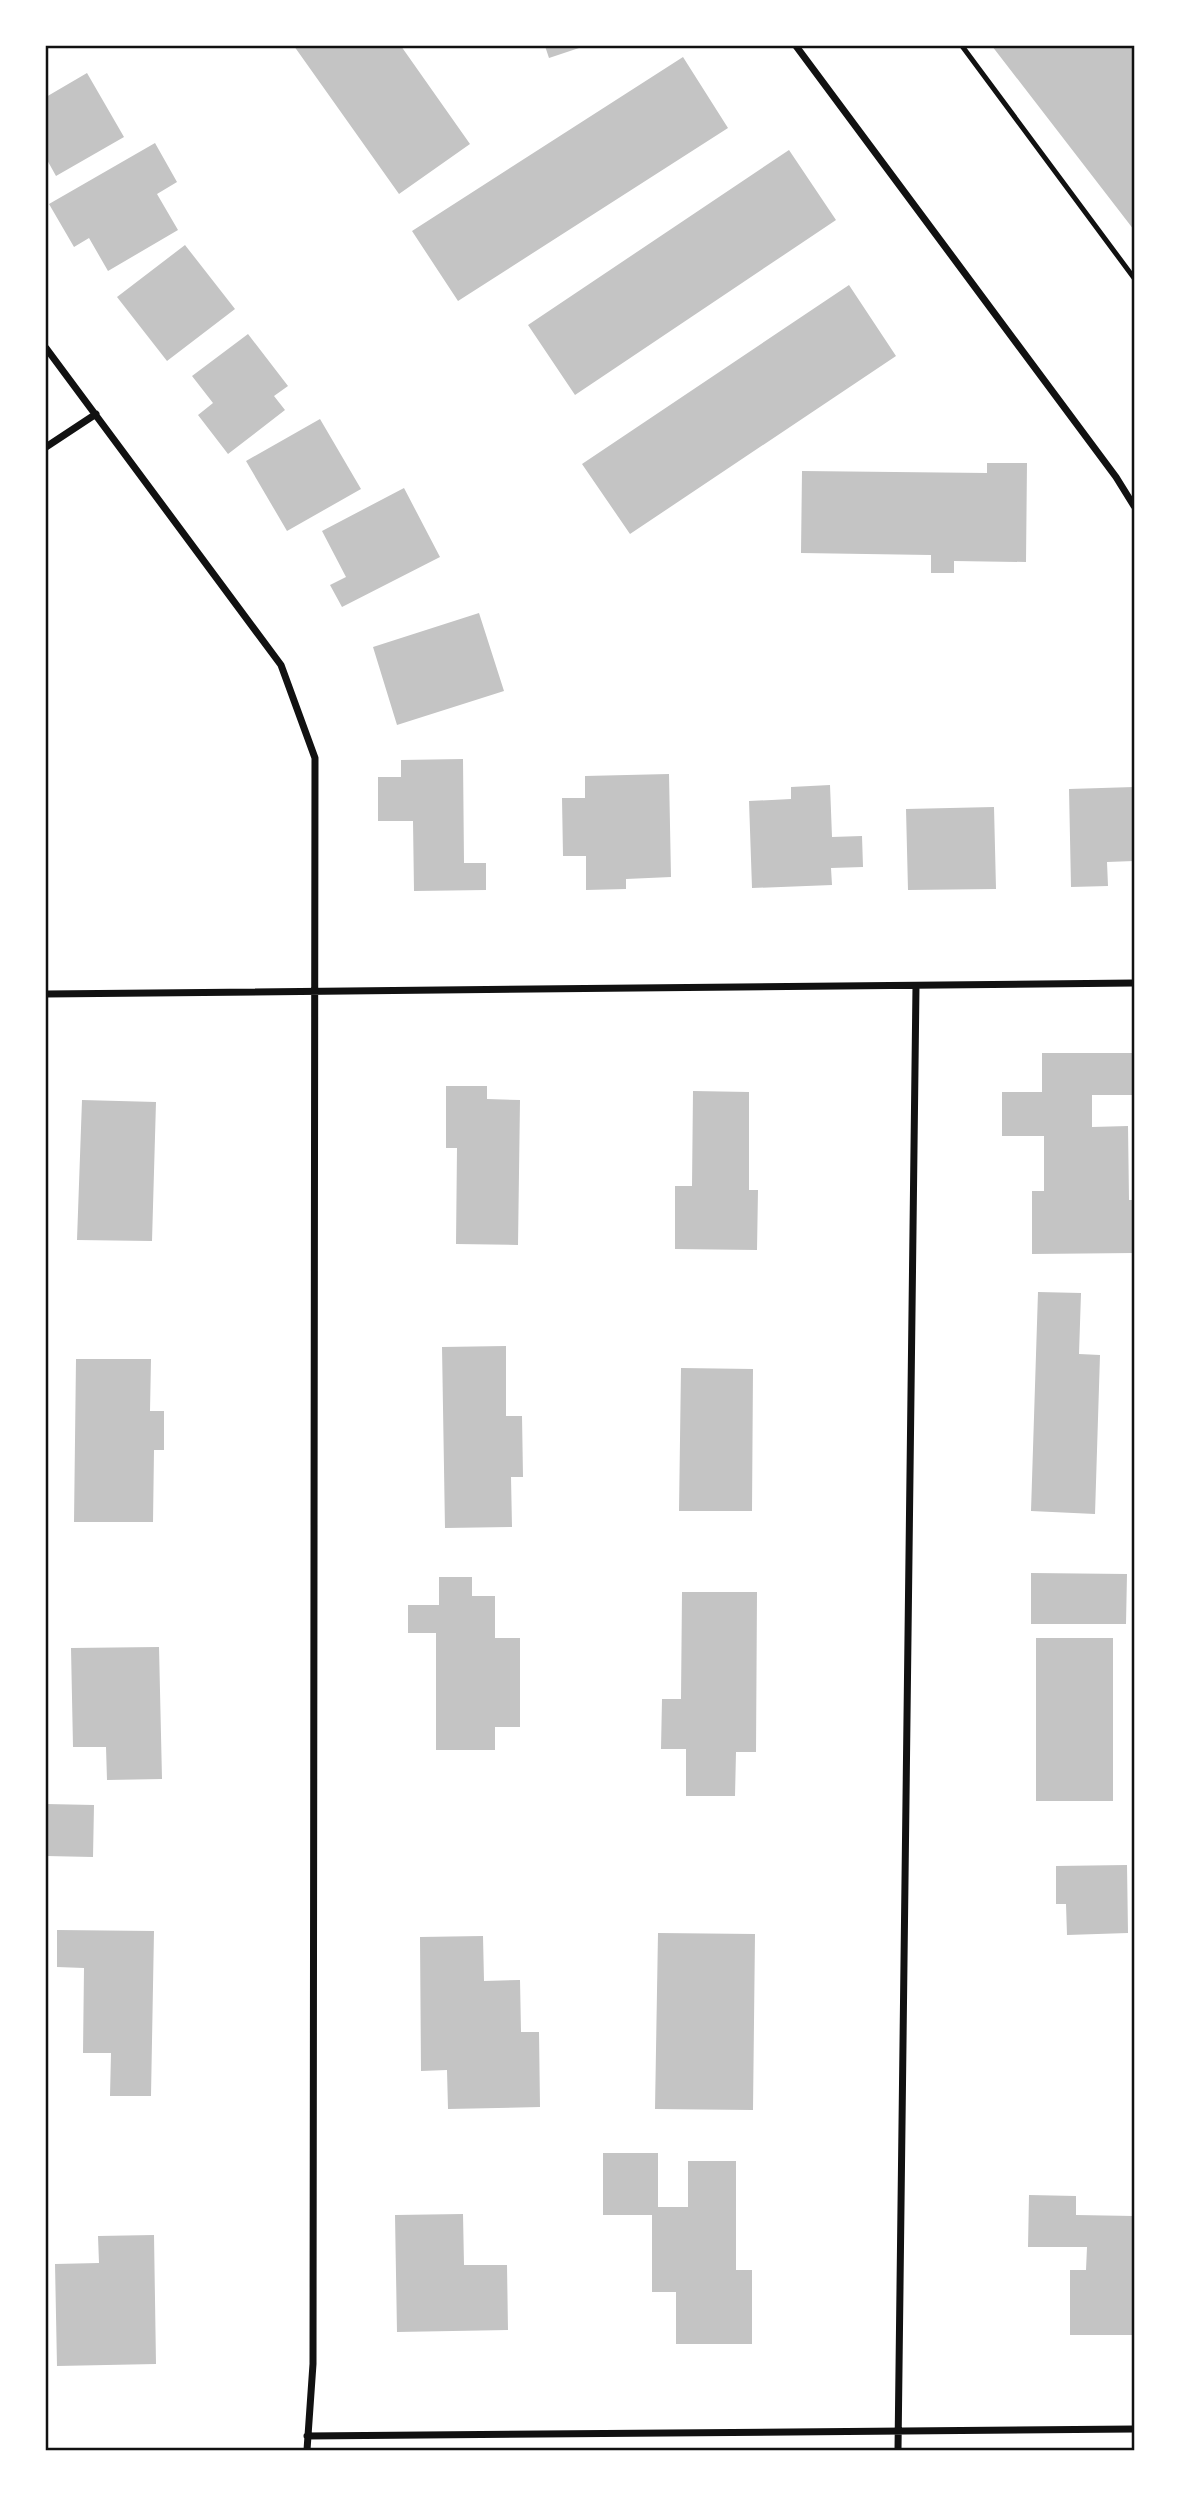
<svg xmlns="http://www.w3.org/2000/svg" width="1180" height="2496" font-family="'Nunito Sans',sans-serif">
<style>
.building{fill:#c4c4c4}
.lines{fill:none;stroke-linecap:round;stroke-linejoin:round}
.service{stroke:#111;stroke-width:5}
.minor{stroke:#111;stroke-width:7}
.neatline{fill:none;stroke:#111;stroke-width:2.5}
</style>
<rect width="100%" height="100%" fill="#fff"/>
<path class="building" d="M294,46H401L470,144L399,194Z
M545,46H585L549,58Z
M992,46H1134V230Z
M683,57L728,128L458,301L412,231Z
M87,73L124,137L56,176L46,158V97Z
M155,143L177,182L157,194L178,230L108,271L89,238L74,247L49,204Z
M789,150L836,220L575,395L528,325Z
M185,245L235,309L167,361L117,297Z
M849,285L896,356L630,534L582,464Z
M248,334L288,386L274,396L285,410L228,454L198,415L213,403L192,376Z
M320,419L361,489L287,531L246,461Z
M987,463H1027L1026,562L954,561V573H931V555L801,553L802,471L987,473Z
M404,488L440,557L342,607L330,585L346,577L322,531Z
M479,613L504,691L397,725L373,647Z
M463,759L464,863H486V890L414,891L413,821H378V777H401V760Z
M669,774L671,877L626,879V889L586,890V856H563L562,798H585V776Z
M830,785L832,837L862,836L863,867L831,868L832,885L752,888L749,801L791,799V787Z
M1134,787V861L1107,862L1108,886L1071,887L1069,789Z
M994,807L996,889L908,890L906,809Z
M1042,1053H1134V1095H1092V1127L1128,1126L1129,1200H1134V1253L1032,1254V1191H1044V1136H1002V1092H1042Z
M446,1086H487V1099L520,1100L518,1245L456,1244L457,1148H446Z
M693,1091L749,1092V1190H758L757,1250L675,1249V1186H692Z
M82,1100L156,1102L152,1241L77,1240Z
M1038,1292L1081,1293L1079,1354L1100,1355L1095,1514L1031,1511Z
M506,1346V1416H522L523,1477H511L512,1527L445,1528L442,1347Z
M76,1359H151L150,1411H164V1450H154L153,1522H74Z
M681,1368L753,1369L752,1511H679Z
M1031,1573L1127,1574L1126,1624H1031Z
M439,1577H472V1596H495V1638H520V1727H495V1750H436V1633H408V1605H439Z
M682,1592H757L756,1752H736L735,1796H686V1749H661L662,1699H681Z
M1036,1638H1113V1801H1036Z
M159,1647L162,1779L107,1780L106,1747H73L71,1648Z
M46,1804L94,1805L93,1857L46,1856Z
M1127,1865L1128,1933L1067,1935L1066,1904H1056V1866Z
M57,1930L154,1931L151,2096H110L111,2053H83L84,1968L57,1967Z
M658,1933L755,1934L753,2110L655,2109Z
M483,1936L484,1981L520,1980L521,2032H539L540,2107L448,2109L447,2070L421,2071L420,1937Z
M603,2153H658V2207H688V2161H736V2270H752V2344H676V2292H652V2215H603Z
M1029,2195L1076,2196V2215L1134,2216V2335H1070V2270H1086L1087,2247H1028Z
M463,2214L464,2265H507L508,2330L397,2332L395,2215Z
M154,2235L156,2364L57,2366L55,2264L99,2263L98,2236Z"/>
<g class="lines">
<path class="service" d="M962,46L1134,278"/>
<path class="minor" d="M796,46L1116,477L1134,506
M46,348L281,665L315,758L313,2364L307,2450
M46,447L96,414
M46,994L1134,983
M307,2436L1134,2429
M898,2450L916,986"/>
</g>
<rect width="1180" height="2496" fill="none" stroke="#ffffff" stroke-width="94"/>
<rect x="47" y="47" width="1086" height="2402" class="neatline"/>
</svg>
